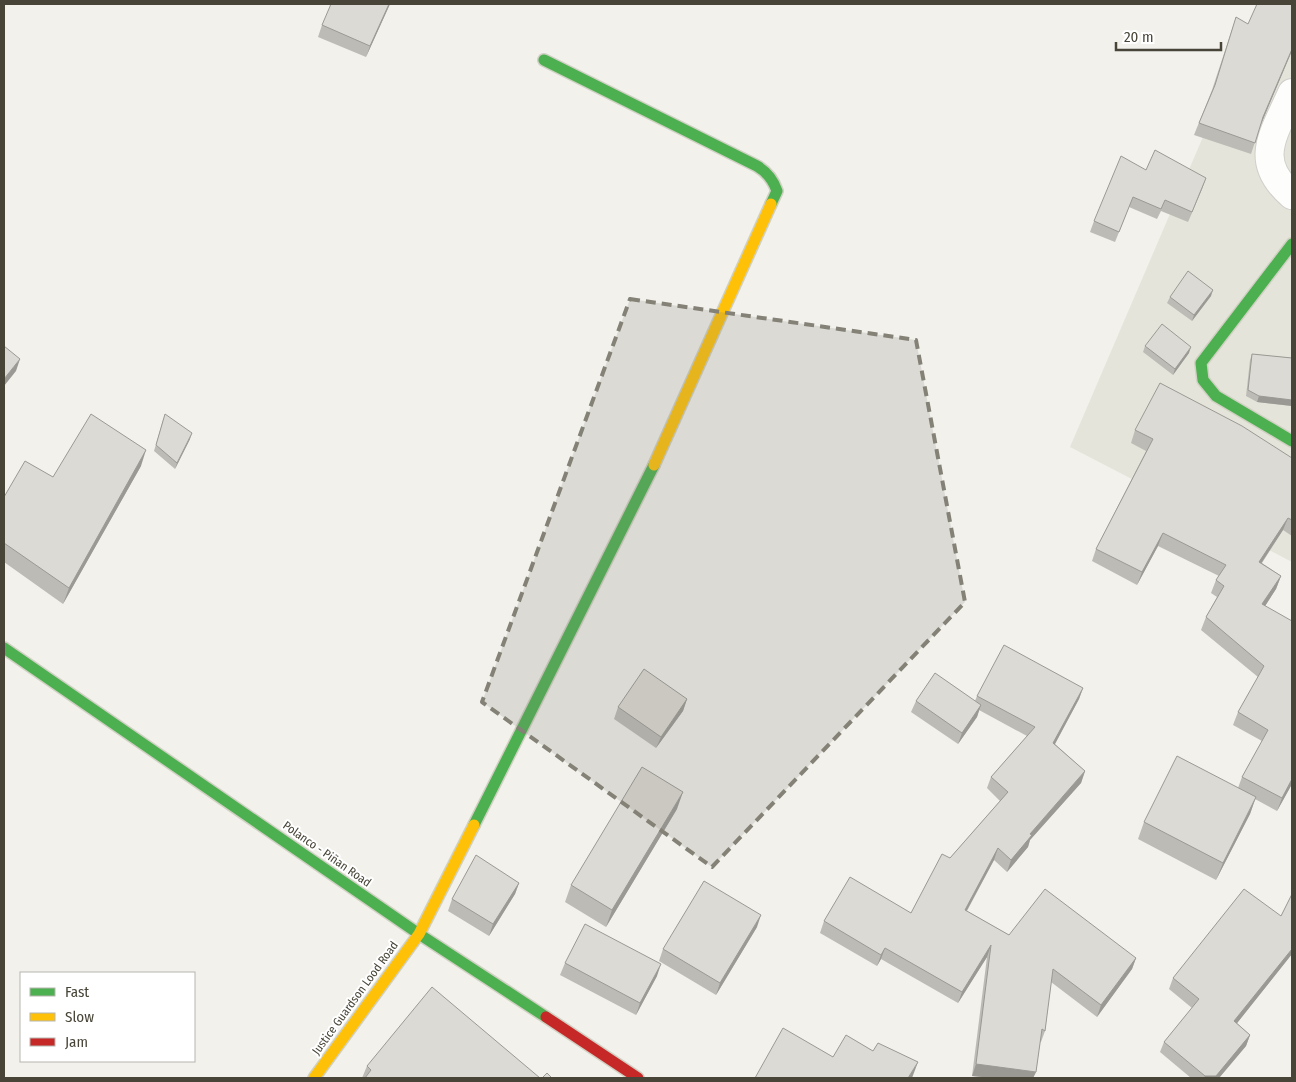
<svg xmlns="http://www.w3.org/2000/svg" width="1296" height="1082" font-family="'Fira Sans Condensed',sans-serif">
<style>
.residential{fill:#e5e4da}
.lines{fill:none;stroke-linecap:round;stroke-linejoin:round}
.street-casing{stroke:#d0cfca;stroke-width:30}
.fast-casing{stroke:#d0d0c3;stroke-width:14}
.slow-casing{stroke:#d0d0c3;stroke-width:14}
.jam-casing{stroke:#d0d0c3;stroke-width:14}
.street{stroke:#fdfdfc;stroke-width:28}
.fast{stroke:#4caf50;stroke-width:11}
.slow{stroke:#ffc107;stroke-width:11}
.jam{stroke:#c62828;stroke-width:11}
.wall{fill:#bdbbb6}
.shaded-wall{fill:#9a9994}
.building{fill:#dcdad4;stroke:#9a9994}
.marked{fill:#848177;fill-opacity:0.2;stroke:#848177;stroke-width:4;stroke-dasharray:10 6;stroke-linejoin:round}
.labels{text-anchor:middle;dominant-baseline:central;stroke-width:4;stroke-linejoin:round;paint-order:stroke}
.street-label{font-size:12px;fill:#484538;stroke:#fff}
</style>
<rect width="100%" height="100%" fill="#f2f1ec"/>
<path class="residential" d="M1260,4H1292V562L1070,447Z"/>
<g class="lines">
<defs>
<path id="street" d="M1292,93C1274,134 1252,161 1292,195"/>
<path id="fast" d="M544,60L757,166C767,172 773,179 777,191L771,204
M1292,244L1201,363L1203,380L1216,396L1292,441
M4,648L419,934L546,1017
M474,825L654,465"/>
<path id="slow" d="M654,465L771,204
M314,1078L419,934L474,825"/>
<path id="jam" d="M546,1017L638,1078"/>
</defs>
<use href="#street" class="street-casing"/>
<use href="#fast" class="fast-casing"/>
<use href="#slow" class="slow-casing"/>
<use href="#jam" class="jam-casing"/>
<use href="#street" class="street"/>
<use href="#fast" class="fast"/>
<use href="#slow" class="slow"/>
<use href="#jam" class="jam"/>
</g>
<path class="wall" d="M390,4L366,57L318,37L322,25Z
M1236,17L1288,59L1261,124L1251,154L1194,135L1212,90Z
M1146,170L1206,178L1188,222L1161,211L1157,219L1129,207L1115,242L1090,232L1094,221Z
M1211,296L1192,321L1167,303L1170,297Z
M1145,346L1189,353L1173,375L1143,352Z
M1252,354L1292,358V406L1257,402L1246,396L1250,360Z
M163,420L190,439L175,469L154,451Z
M1135,430L1292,458V536L1283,530L1262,563L1281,576L1276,589L1265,606L1292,784L1277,811L1255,799L1250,814L1216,880L1138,839L1144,822L1238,788L1242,777L1262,741L1233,725L1238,712L1258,677L1201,630L1206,617L1217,597L1211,593L1216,580L1219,576L1158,546L1137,585L1092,561L1096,549L1146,451L1131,443Z
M141,466L63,604L4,562V497L53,477Z
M1083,688L1079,699L1055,744L1085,771L1081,783L1030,840L1028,847L1007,872L994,860L967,911L1009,935L1136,958L1132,969L1097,1017L1051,982L1045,1031L1041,1042H1040L1036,1072L1033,1078H992L972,1076L987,957L958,1003L881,959L877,966L820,933L824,921L911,913L950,858L1000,801L987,788L991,777L1027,736L979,710L977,717L958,744L911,712L916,701H975L977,696Z
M687,699L683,711L656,748L614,719L618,707Z
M677,809L606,927L565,902L571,885Z
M519,883L515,894L489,936L448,911L452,899Z
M1292,894V954L1237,1023L1250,1035L1246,1046L1219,1078H1191L1160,1052L1164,1042L1192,1008L1169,989L1173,978L1281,916Z
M757,927L716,995L659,961L663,949Z
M565,963L657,976L636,1015L560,975Z
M367,1066L540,1078H362Z"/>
<path class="shaded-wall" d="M389,4H390L366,57L370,46Z
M1292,49V51L1259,129L1263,117Z
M1206,178L1202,189L1188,222L1192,212Z
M1213,290L1211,296L1192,321L1194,315Z
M1191,347L1189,353L1173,375L1175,369Z
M20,359L16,371L4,386V379Z
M1259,396L1292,400V406L1257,402Z
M192,433L190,439L175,469L177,463Z
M146,450L141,466L63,604L69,588Z
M1288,518L1283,530L1254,574L1259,562Z
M1163,533L1158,546L1137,585L1142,572Z
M1281,576L1276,589L1258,617L1262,604Z
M1083,688L1079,699L1049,755L1053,743Z
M687,699L683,711L656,748L661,737Z
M981,705L977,717L958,744L962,733Z
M1085,771L1081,783L1030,840L1028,847L1007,872L1011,860L1030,834Z
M1292,779V784L1277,811L1282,798Z
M683,792L677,809L606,927L612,910Z
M1256,797L1250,814L1216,880L1223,863Z
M998,848L994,860L961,921L965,910Z
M519,883L515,894L489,936L493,924Z
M761,915L757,927L716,995L720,983Z
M991,945L987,957L958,1003L962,992Z
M885,948L881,959L877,966L881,955Z
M1292,949V954L1230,1032L1234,1021Z
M1136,958L1132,969L1097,1017L1101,1005Z
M661,964L657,976L636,1015L640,1003Z
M1250,1035L1246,1046L1219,1078H1204L1205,1076Z
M918,1062L912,1078H908Z
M976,1064L1036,1072L1033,1078H992L972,1076Z"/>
<path class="building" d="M331,4H389L370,46L322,25Z
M1257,4H1292V49L1263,117L1255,143L1199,123L1215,85L1236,17L1248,24Z
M1155,150L1206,178L1192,212L1165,200L1161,209L1133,197L1119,232L1094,221L1121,156L1146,170Z
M1188,271L1213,290L1194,315L1170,297Z
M1162,324L1191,347L1175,369L1145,346Z
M4,346L20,359L4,379Z
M1252,354L1292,358V400L1259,396L1248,390Z
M1160,383L1242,426L1292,458V520L1288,518L1259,562L1281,576L1262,604L1292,621V779L1282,798L1242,777L1268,730L1238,712L1264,666L1206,617L1224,586L1216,580L1226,565L1163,533L1142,572L1096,549L1153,439L1135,430Z
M91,414L146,450L69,588L4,543V497L25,461L53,477Z
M165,414L192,433L177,463L156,445Z
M1004,645L1083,688L1053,743L1085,771L1030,834L1032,835L1011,860L998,848L965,910L1009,935L1045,889L1136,958L1101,1005L1053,969L1045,1031L1042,1029L1036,1072L976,1064L991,945L962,992L885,948L881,955L824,921L850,877L911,913L942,854L950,858L1008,792L991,777L1035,727L977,696Z
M644,669L687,699L661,737L618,707Z
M935,673L981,705L962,733L916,701Z
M1177,756L1256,797L1223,863L1144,822Z
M642,767L683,792L612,910L571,885Z
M476,855L519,883L493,924L452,899Z
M704,881L761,915L720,983L663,949Z
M1244,889L1281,916L1292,894V949L1234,1021L1250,1035L1216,1076H1205L1164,1042L1199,999L1173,978Z
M585,924L661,964L640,1003L565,963Z
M432,987L540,1078H365L371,1070L367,1066Z
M783,1028L833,1057L846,1035L873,1051L878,1043L918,1062L908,1078H755Z
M547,1073L552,1078H542Z"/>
<path class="marked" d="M630,299L916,340L965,602L712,867L482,702Z"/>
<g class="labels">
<g class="street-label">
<text transform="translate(327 854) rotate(35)">Polanco - Piñan Road</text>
<text transform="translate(355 998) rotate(-54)">Justice Guardson Lood Road</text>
</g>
</g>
<rect width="1296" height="1082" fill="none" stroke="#484538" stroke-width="10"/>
<rect x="20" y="972" width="175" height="90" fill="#ffffff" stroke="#b6b5af"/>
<rect x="30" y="988" width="25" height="8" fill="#4caf50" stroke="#b6b5af"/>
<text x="65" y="997" font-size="15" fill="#484538">Fast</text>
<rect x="30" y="1013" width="25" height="8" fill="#ffc107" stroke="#b6b5af"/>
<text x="65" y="1022" font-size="15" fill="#484538">Slow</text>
<rect x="30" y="1038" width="25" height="8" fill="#c62828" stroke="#b6b5af"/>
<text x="65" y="1047" font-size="15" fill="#484538">Jam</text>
<path d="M1116 42v8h105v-8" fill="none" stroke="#484538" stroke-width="2.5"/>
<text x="1124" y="42" font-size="15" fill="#484538" stroke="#ffffff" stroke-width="4" paint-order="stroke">20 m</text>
</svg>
